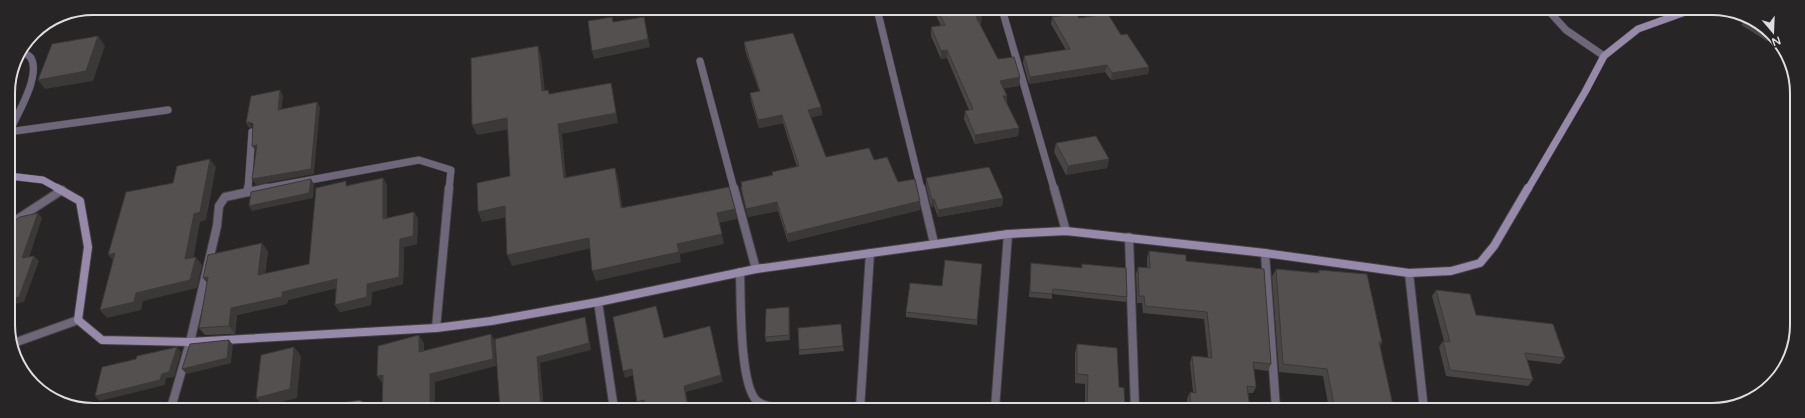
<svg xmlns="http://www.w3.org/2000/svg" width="1805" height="418" font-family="'Varela Round',sans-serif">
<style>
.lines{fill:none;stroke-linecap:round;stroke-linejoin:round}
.street-far1-casing{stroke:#454244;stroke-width:8}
.street-casing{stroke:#454244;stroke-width:10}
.secondary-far1-casing{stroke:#454244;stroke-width:8}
.secondary-casing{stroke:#454244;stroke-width:10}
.street-far1{stroke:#6e6679;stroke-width:7}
.street{stroke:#6e6679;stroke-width:8}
.secondary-far1{stroke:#9789a9;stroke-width:7}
.secondary{stroke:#9789a9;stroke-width:8}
.wall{fill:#484545}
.shaded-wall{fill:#3b3838}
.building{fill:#545050;stroke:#3b3838}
.rim{fill:none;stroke:#dfdddf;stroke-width:2}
</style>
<rect width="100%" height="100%" fill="#282527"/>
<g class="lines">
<defs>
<path id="street-far1" d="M877,9L921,189
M1002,9L1054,189
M1547,9L1566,30L1604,56
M700,61L734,189
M8,132L168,110
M9,132C17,115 41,76 31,58C29,55 24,53 21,51
M248,189L252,132
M261,189L419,160L451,170L449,189"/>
<path id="street" d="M734,188L756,269
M921,188L934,243
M1054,188L1066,231
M248,191V188
M13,222L62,190
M1129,237L1135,409
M1265,253L1276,409
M740,272C741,297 739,385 757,401C764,407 775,407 783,409
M1409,273L1424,410
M598,302L614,409
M436,328L449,188
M11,344L78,320
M171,408L190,342L217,226L219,206L225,197L267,188
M333,409L359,405L366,409
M860,409L870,253
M995,409L1008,234"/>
<path id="secondary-far1" d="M9,176L43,180L59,189
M1528,189L1585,92L1604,56L1638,29L1691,10"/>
<path id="secondary" d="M57,188L80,201L88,247L78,320L102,340L190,342L436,328L491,321L598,302L756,269L1008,234L1066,231L1265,253L1409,273L1451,271L1480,263L1494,246L1528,188"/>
</defs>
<use href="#street-far1" class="street-far1-casing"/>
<use href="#street" class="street-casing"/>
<use href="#secondary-far1" class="secondary-far1-casing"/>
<use href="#secondary" class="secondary-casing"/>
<use href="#street-far1" class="street-far1"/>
<use href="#street" class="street"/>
<use href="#secondary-far1" class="secondary-far1"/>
<use href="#secondary" class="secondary"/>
</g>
<path class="wall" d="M933,9H978L981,24H980L998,59L1020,77L1019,86L1004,88L1007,96V103L1019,128L1018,136L975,144L964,119L965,111L969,110L947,58L941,59L931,36V27L941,26Z
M1052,17L1079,18L1121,35L1149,67L1148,74L1111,80L1105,72L1029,84L1023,63L1024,56L1066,50L1051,24Z
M1746,19L1772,33L1775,38L1767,41L1741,25Z
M744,42L821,107L822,115L811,117L826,157L874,160L920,201V210L788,242L778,211L748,217L742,195L741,187H742L741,182L772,175V172L797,167L783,123L759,128L751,101L750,93L759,91L745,50Z
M1056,143L1109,159L1107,168L1066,175L1054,152Z
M383,178L387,185V218L414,212L418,219L417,244L404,247L403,284L372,292L371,305L340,312L335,305L336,288L288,300L287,304L237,315L235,334L205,335L199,328L268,251L265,274L309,264L348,185Z
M926,178L1003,198L1002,206L938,217L934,206L931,207L926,185Z
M1149,251L1186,261L1271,364L1268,371L1254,369L1256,387L1253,393H1248L1250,409H1188L1187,399L1190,392H1193L1190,363L1192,356L1208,357L1204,319L1143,313L1142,303H1137L1136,274L1138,267L1147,268V258Z
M1031,263L1081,268L1082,264L1127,297L1126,302L1052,294V299L1029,297Z
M982,264L977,325L906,317V312L942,286Z
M1276,269L1317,273L1319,270L1382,342L1380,346L1394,410L1329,409L1323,376L1279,372L1272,277Z
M1436,290L1476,315L1565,358L1560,364L1527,360L1533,380L1528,386L1446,376L1439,347L1443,341H1444L1432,296Z
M789,307L790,340L766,342L765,337Z
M1077,344L1119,387L1125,409H1085V384L1075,383V353Z
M843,346L844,351L799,355V350Z"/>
<path class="shaded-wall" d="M982,16L981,24L976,25V17Z
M644,17L650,47L594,59L592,51Z
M1773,34L1775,38L1767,41Z
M98,36L105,46L93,81L45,89L38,80Z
M538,46L541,56L546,101L542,91Z
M947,50V58L941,59V51Z
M1107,65L1105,72L1029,84L1030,77Z
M1149,67L1148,74L1111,80L1112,73Z
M1020,77L1019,86L999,89L1000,81Z
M611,83L613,93L618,123L562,134L567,188L564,178L558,124Z
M280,90L283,96L281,115L278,110Z
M1003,96H1007L1006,104Z
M317,102L320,107L314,174L256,185L252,179Z
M821,107L822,115L809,118L808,110Z
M782,115L783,123L759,128L758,120Z
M507,118L511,129L477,135L472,125Z
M249,122L253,127L249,128L246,123Z
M1019,128L1018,136L975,144V135Z
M257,145L261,150L256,151L252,146Z
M210,159L216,167L206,220L200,222L192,267L185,259L194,214Z
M1109,159L1107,168L1066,175L1068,166Z
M615,168L618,178L624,218L621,208Z
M383,178L387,185V226L383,219Z
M311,179L314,184L313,198L252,211L249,206Z
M1003,198L1002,206L938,217V210Z
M934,199V206L931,207L932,200Z
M920,201V210L788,242L787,234Z
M777,202L778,211L748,217L746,209Z
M505,206L509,217L482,222L478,212Z
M735,209L737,219L719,223L717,213Z
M414,212L418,219L417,244L404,247L403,284L372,292L371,305L340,312L335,305L400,239Z
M38,213L42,218L27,264L22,258Z
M722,234L724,244L680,254L681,262L596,281L592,271L677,244Z
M589,238L592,248L512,266L507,255Z
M262,243L268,251L263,283L258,275Z
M115,253V262L108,255Z
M34,256L39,261L24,302L15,304L10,321L9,301Z
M196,257L202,265L197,288L143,301L141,310L107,318L100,310L136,293Z
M208,277L209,285L203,278Z
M337,279L342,287L288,300L287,304L237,315L235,334L229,326L231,308L282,292Z
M789,307V312L790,340L789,335Z
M585,317L587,324L591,350L540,363L544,409H541L537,357Z
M710,326L723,382L686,392L689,409H688L684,386Z
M491,334L495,341L496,366L435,382V409H430V374Z
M419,335L424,343V359L419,352Z
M229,340L233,345L231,363L187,374L182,369Z
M177,347L181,352L174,377L166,378L165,385L100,401L95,396L162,374Z
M294,347L301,356L297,398L263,407L256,398Z
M632,369L634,375L625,378L623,371Z
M383,375L388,382L382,383L377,376Z
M644,400L646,406L640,408L637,402Z"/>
<path class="building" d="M937,9H978L982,16L976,17L998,59L1014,57L1020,77L1000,81L1007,96H1003L1019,128L975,135L965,111L973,109L947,50L941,51L931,27L945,25Z
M1076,14L1079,18L1108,14L1121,35L1127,34L1149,67L1112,73L1107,65L1030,77L1024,56L1070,49L1052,17Z
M612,17L613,22L644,17L648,39L592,51L588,21Z
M793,33L821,107L808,110L826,157L869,148L874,160L887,157L898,182L915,179L920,201L787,234L777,202L746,209L741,187H742L741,182L773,175L772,172L799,166L782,115L758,120L750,93L760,91L744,42Z
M98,36L86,71L38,80L52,44Z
M538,46L542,91L548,90L549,94L611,83L616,113L558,124L564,178L615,168L621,208L729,187L735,209L717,213L722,234L677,244L679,252L592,271L589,238L507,255L505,206L478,212L477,183L510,176L507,118L472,125L471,58Z
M280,90L278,110L317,102L311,169L252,179L257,145L252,146L253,124L249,122L246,123L251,96Z
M1096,136L1109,159L1068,166L1056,143Z
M210,159L200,212L194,214L185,259L196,257L190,280L136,293L134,302L100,310L115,253L108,255L126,192L173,183L177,166Z
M989,167L1003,198L938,210L934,199L932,200L926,178Z
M383,178V219L414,212L413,236L400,239L399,277L367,284V297L335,305L337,279L282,292V297L231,308L229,326L199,328L208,277L203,278L208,255L262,243L258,275L309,264L316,188L346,181V186Z
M311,179L309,193L249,206L251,192Z
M38,213L22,258L34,256L19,297L10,299L9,301V224L20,217Z
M1149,251L1186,255V261L1264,269L1271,364L1253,362L1256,387L1247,386L1250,409H1191L1190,392L1196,393L1192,356L1212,358L1207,312L1145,306L1144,296H1139L1138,267L1150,268Z
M945,260L982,264L977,320L906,312L910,283L942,286Z
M1031,263L1082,268V264L1126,268L1127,297L1053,289L1052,294L1030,292Z
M1276,269L1319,273V270L1367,274L1382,342H1379L1394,410H1335L1327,369L1283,364Z
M1436,290L1470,294L1476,315L1553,324L1565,358L1525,353L1533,380L1450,370L1443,341L1450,342Z
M656,306L664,338L710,326L721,375L684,386L688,409H646L644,400L637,402L632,369L623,371L613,317Z
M789,307V335L765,337L766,309Z
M585,317L589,343L537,357L541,409H500L495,339Z
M841,324L843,346L799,350L798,328Z
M491,334L493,359L430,374V409H382L383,375L377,376L378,346L419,335V352Z
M229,340L227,358L182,369L190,344Z
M1077,344L1117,348L1119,387L1124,388L1125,409H1087L1088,375L1077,374Z
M177,347L169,372L162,374L160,380L95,396L102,367L136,359L137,356Z
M294,347L290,389L256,398L261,355Z"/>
<path d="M0 0H1805V418H0ZM93 15H1712A78 78 0 0 1 1790 93V325A78 78 0 0 1 1712 403H93A78 78 0 0 1 15 325V93A78 78 0 0 1 93 15Z" fill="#282527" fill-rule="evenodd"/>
<path class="rim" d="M93 15H1712A78 78 0 0 1 1790 93V325A78 78 0 0 1 1712 403H93A78 78 0 0 1 15 325V93A78 78 0 0 1 93 15Z"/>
<g transform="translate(1773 32) rotate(161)" stroke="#282527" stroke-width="3" paint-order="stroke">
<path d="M0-3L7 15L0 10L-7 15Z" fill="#dfdddf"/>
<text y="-6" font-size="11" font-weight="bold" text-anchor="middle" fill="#dfdddf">N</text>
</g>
</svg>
